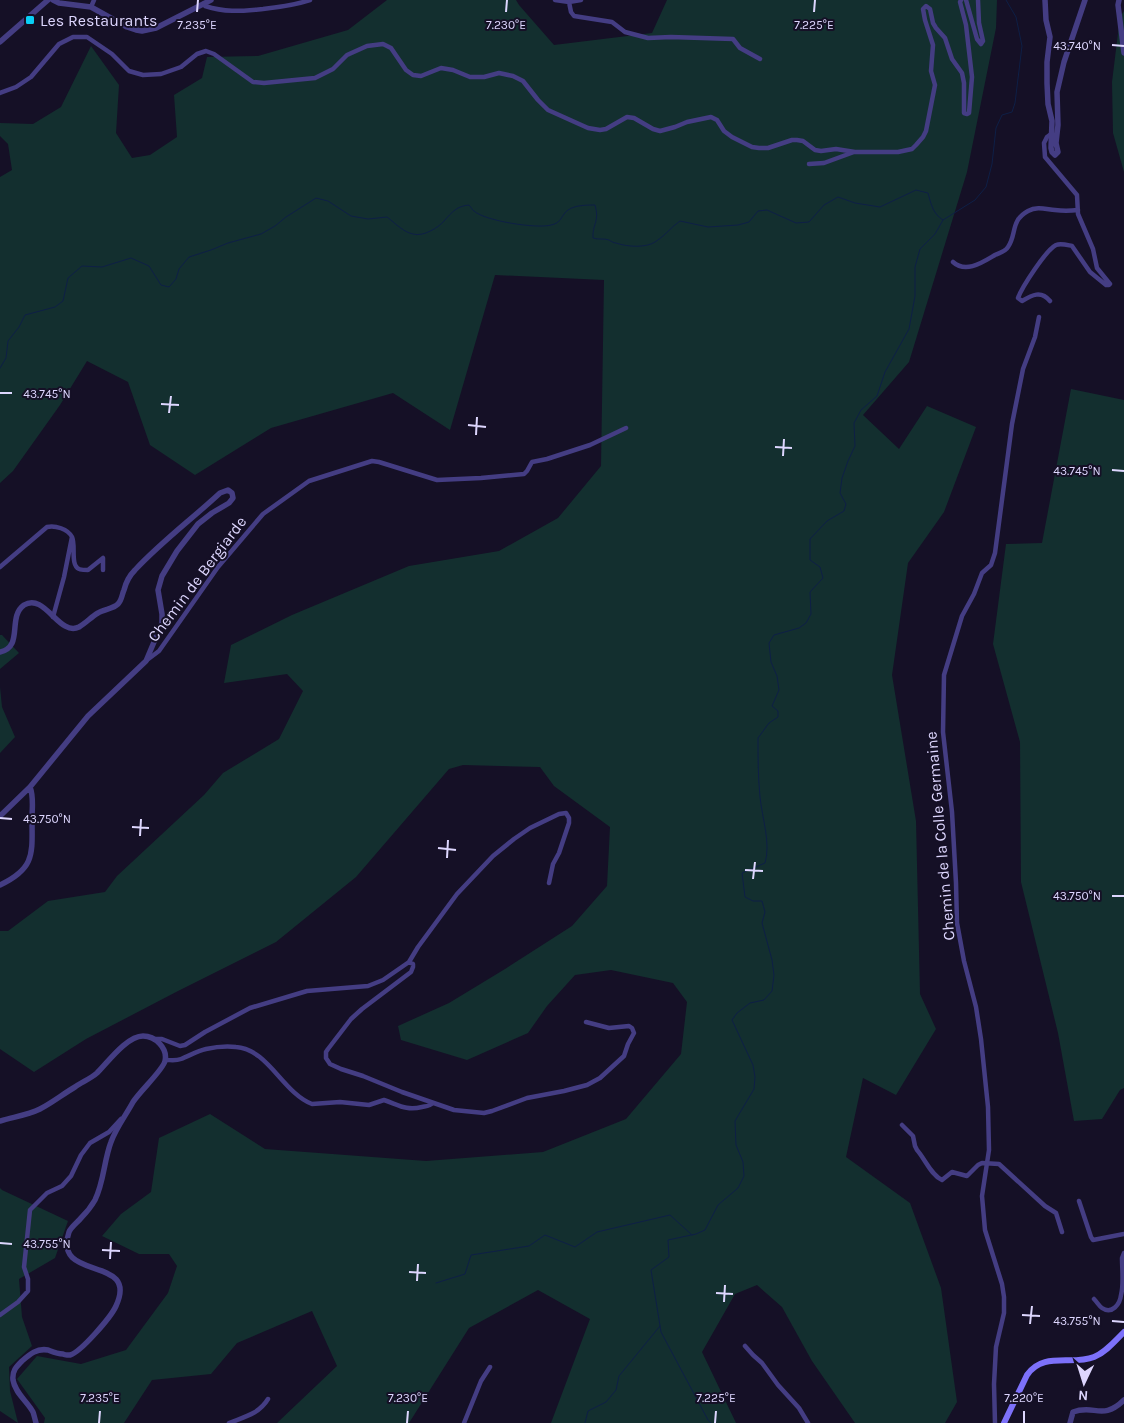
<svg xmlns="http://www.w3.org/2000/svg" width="1124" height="1423" font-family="Karla,sans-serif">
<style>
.green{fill:#132f2f}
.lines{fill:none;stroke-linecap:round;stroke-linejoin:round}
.stream{stroke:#0e1f46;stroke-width:1}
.minor{stroke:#443d83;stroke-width:4.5}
.tertiary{stroke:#443d83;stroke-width:5.5}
.secondary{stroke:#7d71fa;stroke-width:6}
.ticks{fill:none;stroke:#ddd6fe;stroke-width:2}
.poi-dot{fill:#09cff6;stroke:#151026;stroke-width:2}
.labels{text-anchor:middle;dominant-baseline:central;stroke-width:4;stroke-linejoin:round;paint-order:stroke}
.poi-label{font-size:16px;fill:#ddd6fe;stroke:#151026;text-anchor:start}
.street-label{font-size:16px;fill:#ddd6fe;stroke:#151026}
.ticks-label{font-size:12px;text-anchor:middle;fill:#ddd6fe;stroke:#151026;stroke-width:4;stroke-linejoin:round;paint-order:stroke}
</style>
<rect width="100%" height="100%" fill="#151026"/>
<path class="green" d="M387,0H516L519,5L554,45L652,33L667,0H997L996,28L967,172L909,362L863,415L899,449L927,406L976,427L944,512L908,563L892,675L916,821L920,994L936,1029L896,1095L863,1078L846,1157L910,1203L941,1288L957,1402L945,1423H855L812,1361L782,1307L757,1285L735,1294L702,1352L736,1423H551L590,1319L538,1290L469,1328L409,1423H277L337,1366L312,1311L237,1343L211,1374L152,1380L124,1423H44L45,1418L17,1379L37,1356L81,1364L126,1350L168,1293L177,1266L169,1254H139L102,1236L121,1214L151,1192L159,1138L210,1114L265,1149L426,1161L543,1152L626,1119L681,1054L687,1002L673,983L611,970L575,975L547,1006L528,1033L467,1060L401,1040L398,1026L449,1003L505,969L572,926L607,886L610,827L554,786L540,767L463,765L449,769L356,877L276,942L178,991L86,1039L34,1072L0,1049V931H8L48,901L105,892L117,876L204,795L223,773L279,739L303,691L287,674L224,683L231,645L292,615L409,566L499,551L558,518L601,466L604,280L495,275L450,430L393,393L271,428L195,475L150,445L128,382L87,361L60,405L13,471L0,483V177L12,170L8,144L0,136V123L33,124L61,107L91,46L119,85L116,133L132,158L150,155L177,137L174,95L202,78L207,57L258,56L348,30Z
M1124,11V172L1113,133L1112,82L1120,17Z
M1071,389L1124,400V1088L1120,1090L1102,1119L1074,1121L1058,1033L1021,882L1020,742L993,644L1006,544L1042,543Z
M0,635H2L19,653L0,669Z
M0,687L2,707L15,737L0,753Z
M0,1188L2,1190L68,1221L55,1258L19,1279L22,1317L32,1346L9,1367L10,1391L18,1423L0,1411Z"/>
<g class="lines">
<path class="stream" d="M0,368L6,358L8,341L19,327L25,315L55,307L63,301L68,278L82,266L102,267L131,258L149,266L161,285L169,287L176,279L179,269L189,257L211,250L228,243L261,234L275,226L286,217L316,198L328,201L351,216L368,219L387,217C395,223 403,232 413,234C423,237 438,228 444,221C452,212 457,206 469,205C471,207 472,210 474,211C485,221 537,229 551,225C562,223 561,215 568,210C575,205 587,205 595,205C600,222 592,224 593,238C598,240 604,238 609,240C611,241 613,243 616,243C627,247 646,248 655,242C665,236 671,227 680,221L708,227L738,225L749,222L758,211L767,210L796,223L809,222L824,205L838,197L855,203L880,207L916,190L928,193C931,204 933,214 943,220L975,200L986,187L992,164L996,128L1002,115L1012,112L1015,103L1022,46L1016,17L1006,0
M436,1283L465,1274L471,1255L529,1246L545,1235L575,1247L597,1232L670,1215L692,1235
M585,1423L588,1411L606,1402L616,1390L619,1376L660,1326
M711,1423L708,1420L661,1332L651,1270L669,1257L668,1240L696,1234L705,1230L718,1205L738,1188L744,1176L743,1162L736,1145L735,1121L754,1089L755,1077L753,1065L732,1020L737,1013L750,1003L764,1000L772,991L774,975L772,960L762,923L765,912L762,901H753L745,897L742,873L765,863C771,843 762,818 760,797C758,777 758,757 758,738L769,723L778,717V711L772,706L779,690L777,676L771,662L769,643L774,635L799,628L806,623L811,614L810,592L823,578L820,567L810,560V539L827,521L844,511L846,504L840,493L842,478L848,461L855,446L854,423L861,410L877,396L885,372L909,329L915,296V267L920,249L935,234L943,220"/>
<path class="minor" d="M555,0L569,2L581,0
M966,0L977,39L981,44L983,41L979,23L978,0
M569,2L571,12L574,16L612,22L625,32L648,38L671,37L733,39L740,48L760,59
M203,4L205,6C227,13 241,11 263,9C280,7 295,5 310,0
M91,7L94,0
M0,93L16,87L31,77L59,44L73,37H87L112,54L129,71L143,75L161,74L181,67L197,54L206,51L214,54L253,82L264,83L315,78L333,69L347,55L367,46L383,44L391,48L406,70L413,75L421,76L441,68L453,70L470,77H484L499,73L513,76L523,81L538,100L548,110L588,128L600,130L606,129L627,117L634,118L653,129L660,131L675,127L687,122L711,117L717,120L724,131L732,137L752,147L759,148H768L792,140H797L803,141L815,150L821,151L836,149L855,152H898L912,149L916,145L923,137L926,131L935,85L931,71L933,45L925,20L923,9L926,6L930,9L933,23L936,28L945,38L952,59L962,73L964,83V113L967,114L969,113L972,77L966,25L960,2L961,0
M809,164L824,163L854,152
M953,262C966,274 983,262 995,255C1000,253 1006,251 1008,247C1017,234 1010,221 1028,211C1037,206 1045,209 1055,210C1062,211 1070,211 1078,210
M1050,301C1041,290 1032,295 1022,301L1018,298C1022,287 1046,250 1056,245C1061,243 1067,245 1072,246L1090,272L1106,285H1109L1110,284L1097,268L1093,249L1078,214L1077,195L1045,157L1044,143L1047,137L1051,134
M72,537C76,545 70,565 79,569C79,570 87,570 88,570L103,558V570
M0,567L47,527C55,525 68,529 72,537L64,577L53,617
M147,660L159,651L218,567L263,514L309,481L372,461L379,462L437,480L481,478L524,474L527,471L532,462L547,459L590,445L626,428
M409,962L418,947L457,894L493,856L514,839L530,828L559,814L566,813L569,818V823L559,853L553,864L549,883
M154,1039H162L180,1046L185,1045L205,1032L250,1008L307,991L368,986L383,980L409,962L413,964V967L411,972L362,1009L351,1019L328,1049L326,1052V1058L330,1064L341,1069L363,1076L402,1092L454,1110L484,1113L492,1111L527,1098L564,1091L587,1085L600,1078L624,1056L628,1044L634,1033L632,1028L629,1026L609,1028L586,1022
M166,1060C171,1060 176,1061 181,1059C189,1056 197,1051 206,1049C215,1047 227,1046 236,1047C268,1049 283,1093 312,1104L340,1102L369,1105L384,1100C399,1105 406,1111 422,1107C427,1106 430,1106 433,1103
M902,1125L913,1136L915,1146L917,1150C925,1159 931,1175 942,1180L952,1172L967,1176L978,1165L982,1163L999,1164L1045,1206L1056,1213L1062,1232
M1079,1201L1091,1237L1093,1240L1124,1234
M1094,1299C1097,1302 1099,1306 1102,1308C1112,1315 1120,1304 1121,1295C1124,1284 1122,1270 1122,1258L1124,1253
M0,1315L18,1302L28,1291V1279L24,1267L30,1210L47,1193L62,1186L71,1176L81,1155L90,1143L109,1132L121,1119
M745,1346L753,1355L762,1363L778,1385L799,1408L808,1423
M229,1423C244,1417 259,1414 268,1399
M464,1423L481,1381L490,1367
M995,1423L994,1384L996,1347L1004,1313V1297L1002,1284L985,1230L982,1196L989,1150L988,1107L981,1039L976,1007L964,961L957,923L956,883L952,812L943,732L944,675L962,616L974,594L982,573L991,565L995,553L1012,424L1023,369L1035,337L1039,317"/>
<path class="tertiary" d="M53,0L59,3L91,7L127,27L136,30L142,31L156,28L211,0
M1045,0L1046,20L1050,37L1047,62V83L1048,104L1052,121L1051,148L1052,152L1055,155L1058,152L1056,143L1058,125L1057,92L1064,62L1085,0
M1119,0L1118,5L1124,53
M0,42L48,0
M0,652C24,647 7,617 24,605C45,592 59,637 79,627C86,623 91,617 98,613C104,609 113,609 118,604C122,600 122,594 124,590C126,582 129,576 135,570C161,542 192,519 220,493L228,490L232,493L233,498L229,503L212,513L198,524L177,551L162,576L158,590L162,614V623L146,661L88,716L30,787L0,816
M0,885C36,868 32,853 32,818C32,808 34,797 30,787
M0,1121C13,1117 28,1115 40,1109C52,1103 63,1094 75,1087C82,1082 90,1079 97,1073C108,1062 127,1036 143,1036C155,1036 168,1048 165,1061C163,1070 140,1091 133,1102C126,1115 116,1128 111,1142C104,1160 104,1182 95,1200C91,1207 87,1212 81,1218C78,1222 71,1227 69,1232C52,1283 140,1254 116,1306C111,1317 81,1352 70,1355C69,1355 64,1355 63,1354C57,1354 53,1352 48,1350C37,1348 30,1354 22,1361C16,1367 12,1371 13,1380C15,1393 27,1401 33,1412C34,1415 35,1419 36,1423
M1070,1423L1073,1412C1094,1404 1103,1421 1124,1400"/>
<path class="secondary" d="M1004,1423L1027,1375C1043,1351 1072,1366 1094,1357C1106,1352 1115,1341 1124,1332"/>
</g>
<path class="ticks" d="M197,12L198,0M506,12L507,0M814,12L815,0M1112,45L1124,46M0,393H12M161,404L179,405M169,413L171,396M468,425L486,427M476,435L477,417M775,447L792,448M783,456L784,439M1112,470L1124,471M0,818L12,819M132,827L149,828M140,836L141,819M438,848L456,850M447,858L448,840M745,870L763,871M753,879L755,862M1112,896H1124M0,1243L12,1244M102,1250L120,1251M110,1259L111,1242M409,1272L426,1273M417,1281L418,1264M716,1293L733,1294M724,1302L725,1285M1022,1315L1040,1316M1112,1321L1124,1322M1030,1324L1032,1306M99,1423L100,1411M407,1423L408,1411M715,1423L716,1411M1024,1423V1411"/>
<rect class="poi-dot" x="25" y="15" width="10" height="10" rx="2.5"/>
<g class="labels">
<g class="poi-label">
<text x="40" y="20">Les Restaurants</text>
</g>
<g class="street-label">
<text transform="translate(197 579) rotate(-53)">Chemin de Bergiarde</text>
<text transform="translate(940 836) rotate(-95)">Chemin de la Colle Germaine</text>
</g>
</g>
<g class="ticks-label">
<text x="197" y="29">7.235°E</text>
<text x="506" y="29">7.230°E</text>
<text x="814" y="29">7.225°E</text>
<text x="1077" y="50">43.740°N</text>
<text x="47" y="398">43.745°N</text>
<text x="1077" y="475">43.745°N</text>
<text x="47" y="823">43.750°N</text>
<text x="1077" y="900">43.750°N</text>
<text x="47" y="1248">43.755°N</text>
<text x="1077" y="1325">43.755°N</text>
<text x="100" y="1402">7.235°E</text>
<text x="408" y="1402">7.230°E</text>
<text x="716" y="1402">7.225°E</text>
<text x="1024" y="1402">7.220°E</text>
</g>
<g transform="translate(1084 1383) rotate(184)" stroke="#151026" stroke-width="4" paint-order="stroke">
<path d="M0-4L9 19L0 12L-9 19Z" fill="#ddd6fe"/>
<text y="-8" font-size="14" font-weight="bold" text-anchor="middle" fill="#ddd6fe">N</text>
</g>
</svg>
